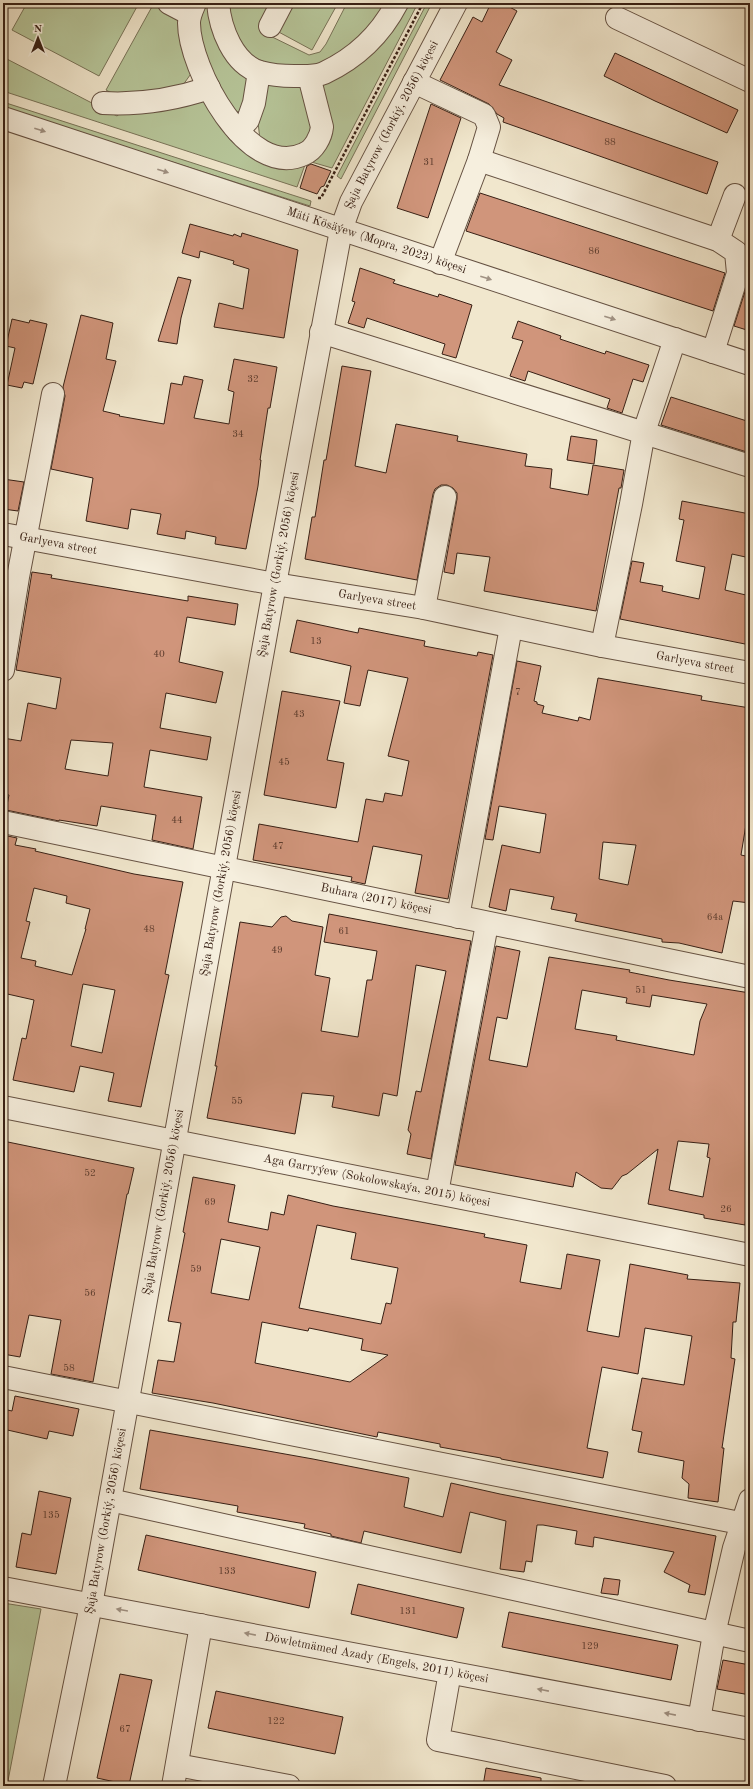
<svg xmlns="http://www.w3.org/2000/svg" width="753" height="1789" font-family="'Old Standard TT',serif">
<style>
.green{fill:#b7c69a;stroke:#787358}
.building{fill:#d0957b;stroke:#382015;fill-rule:evenodd}
.lines{fill:none;stroke-linecap:round;stroke-linejoin:round}
.minor-casing{stroke:#665243;stroke-width:24}
.path{stroke:#382015;stroke-width:2.5;stroke-dasharray:3 2;stroke-linecap:butt}
.minor{stroke:#f6efde;stroke-width:22}
.oneway{fill:#a09284}
.labels{text-anchor:middle;dominant-baseline:central;stroke-width:4;stroke-linejoin:round;paint-order:stroke}
.number-label{font-size:10px;fill:#5e3d2e}
.street-label{font-size:12px;fill:#382015;stroke:#f6efde}
</style>
<rect width="100%" height="100%" fill="#f1e7cd"/>
<filter id="stains"><feTurbulence type="fractalNoise" baseFrequency=".005" numOctaves="4"/><feColorMatrix values="0 0 0 0 .2 0 0 0 0 .09 0 0 0 0 .02 0 0 0 .5 -.17"/></filter>
<radialGradient id="worn" r=".72"><stop offset=".6" stop-color="#630" stop-opacity="0"/><stop offset="1" stop-color="#630" stop-opacity=".3"/></radialGradient>
<path class="green" d="M27,3H139L99,76L12,30Z
M154,3H158L184,16L195,68L183,85L121,98L106,90Z
M203,3H213L253,76L240,112L229,111L221,100L194,16Z
M224,3H275L260,31L309,55L320,52L326,44L347,3H391L380,22L320,67L281,70L245,53Z
M289,3H338L312,50L275,30Z
M404,3H418L332,168L308,161L316,82Z
M427,3H432L341,179L337,176Z
M3,57L117,116L124,110L206,98L226,127L306,162L297,187L3,91Z
M263,84H300L317,123L296,153L260,140L258,122Z
M3,102L311,201L310,206L3,108Z
M3,1603L41,1609L7,1786H3Z"/>
<path class="building" d="M491,3H502L517,11L496,52L512,60L499,85L718,162L707,194L503,122L504,118L497,114L489,104L440,80L473,17L482,22Z
M615,53L738,110L727,133L655,101L604,76Z
M431,104L461,118L428,218L397,208Z
M311,164L331,171L324,186L321,187L317,194L300,188L307,166Z
M480,193L725,273L713,311L466,231Z
M190,224L233,236L234,234L241,237L242,233L298,250L284,338L214,327L219,303L243,309L249,269L233,264L234,261L200,251L199,258L182,253Z
M360,268L395,280L393,283L438,297L439,294L472,305L456,358L442,354L445,344L367,318L364,328L348,323L355,302L352,301Z
M178,277L191,280L181,318L177,344L158,341Z
M749,279H750V331L734,326Z
M81,315L113,323L106,359L116,361L103,411L120,415L119,416L164,424L171,383L182,385L184,376L203,380L194,418L229,424L234,392L228,390L234,359L277,367L270,408H268L260,460H261L258,486L246,549L215,544L216,537L186,531L185,539L157,534L161,514L131,509L128,529L86,521L93,478L51,469L65,396L63,387Z
M12,319L29,323L30,320L47,324L33,384L24,382L22,388L7,385L15,348L6,346Z
M518,321L561,336L560,339L605,354L606,351L649,365L643,382L633,379L622,413L607,408L610,399L528,371L525,381L510,376L523,341L512,338Z
M342,366L371,371L355,466L386,473L396,424L458,436L457,441L527,454L525,466L552,469L550,488L588,495L593,465L624,470L621,488H619L596,611L484,591L490,557L457,553L454,574L444,572L457,499V493L453,488L447,485H441L435,489L433,494L417,580L305,559L312,517H315L324,460H326Z
M671,397L750,422V453L661,425Z
M571,436L597,440L594,464L567,460Z
M3,479L24,482L18,511L3,509Z
M682,501L750,514V558L732,554L725,590L750,596V645L620,619L632,561L644,563L640,582L663,586L662,591L699,599L705,567L676,561L684,520L679,519Z
M32,572L52,575L51,578L188,601V596L238,604L235,625L187,617L179,662L223,672L216,703L166,693L160,728L211,737L207,760L150,750L144,787L202,797L193,849L152,840L156,815L101,806L97,826L59,820V821L6,810L9,795L3,794V738L21,741L28,703L56,709L61,678L16,670ZM71,740L113,743L108,776L65,769Z
M297,620L358,633L359,628L389,634L425,641L424,646L477,656L478,652L493,655L448,899L415,893L422,855L373,846L365,884L351,881L352,877L253,860L259,824L358,842L366,799L383,802L385,793L402,796L409,761L388,756L408,678L368,670L360,706L344,703L351,666L290,652Z
M517,661L541,666L534,701L537,702V704L544,706L542,713L578,721L579,717L590,720L598,678L702,696L701,700L750,708V807L749,806L741,855L750,857V903L733,901L722,953L679,943L662,942V939L575,921L577,914L551,909L554,897L510,889L506,911L489,907L502,845L540,853L546,814L499,806L493,840L485,839ZM603,842L636,845L628,885L599,879Z
M282,691L340,701L327,760L344,763L336,808L264,795Z
M3,835L17,838L15,845L36,849L35,851L134,874L183,882L165,974L169,975L141,1107L108,1101L114,1073L80,1066L74,1092L13,1080L22,1038L26,1039L34,1000L3,993ZM34,888L67,896L66,903L90,909L85,929H86L72,975L35,966L36,961L21,958L30,922L26,921ZM83,984L115,990L102,1053L71,1046Z
M329,914L471,941L431,1159L407,1154L411,1134L408,1130L416,1091L421,1092L446,971L416,965L397,1096L383,1093L379,1116L332,1107L334,1096L302,1093L295,1134L207,1118L217,1066H215L240,922L272,927L281,917L286,916L292,921L323,927L315,975L330,978L321,1031L358,1037L367,980H372L377,951L324,942Z
M496,946L520,951L507,1019L497,1017L489,1060L527,1067L549,957L630,970L629,972L669,980L750,993V1177L745,1225L704,1218V1215L648,1204L658,1149L627,1174L622,1176L612,1189L601,1188L576,1172L573,1187L455,1165ZM582,990L627,998L626,1003L650,1007L652,995L707,1004L700,1021L694,1055L616,1040L617,1036L575,1029ZM678,1141L709,1144L707,1157L710,1158L703,1197L669,1190Z
M3,1141L134,1168L128,1194H127L93,1382L51,1374L61,1320L29,1315L20,1357L3,1354Z
M193,1177L235,1185L228,1222L268,1230L271,1212L284,1215L288,1195L333,1206L485,1234L484,1237L527,1245L520,1282L561,1289L567,1254L600,1260L587,1331L619,1337L630,1264L688,1275L687,1279L740,1283L736,1322H733L731,1358L735,1359L722,1448H724L718,1502L688,1498L689,1484L682,1478L684,1461L638,1452L642,1432L632,1430L642,1378L684,1385L692,1336L645,1328L638,1374L602,1367L587,1448L608,1452L603,1478L501,1459V1458L440,1447V1444L378,1432L377,1437L213,1403L152,1393L158,1360L174,1362L181,1323L168,1321L185,1233L183,1232ZM317,1225L356,1233L351,1259L398,1268L391,1304L386,1303L381,1324L299,1308ZM221,1239L260,1247L249,1300L211,1293ZM262,1322L308,1331L309,1328L363,1339L361,1350L388,1355L350,1382L255,1363Z
M15,1396L79,1409L73,1436L49,1431L47,1439L3,1429V1409L12,1411Z
M150,1430L313,1459L409,1478L404,1507L443,1517L451,1483L500,1494L716,1536L705,1595L688,1592L690,1585L664,1572L674,1552L594,1537L593,1547L575,1544L577,1531L543,1525H537L532,1562L526,1561L524,1572L500,1569L506,1521L470,1512L461,1553L364,1531L361,1543L331,1536V1534L304,1528L305,1524L237,1512L238,1506L140,1489Z
M39,1491L71,1498L56,1574L16,1567L22,1533L31,1535Z
M146,1535L316,1572L309,1608L138,1570Z
M604,1578L620,1580L618,1595L601,1593Z
M358,1584L464,1608L457,1638L351,1614Z
M509,1612L678,1645L671,1680L502,1647Z
M723,1660L750,1665V1695L717,1689Z
M120,1674L152,1680L129,1785L97,1778Z
M216,1691L343,1717L335,1754L208,1728Z
M486,1768L541,1778V1786H483Z"/>
<g class="lines">
<defs>
<g id="minor">
<path d="M169,3L190,14"/>
<path d="M195,3C192,10 189,16 189,23C189,68 248,181 304,154C314,150 321,137 322,127L309,76"/>
<path d="M218,3C220,28 233,64 260,72C271,75 283,76 294,76C303,76 315,77 324,73C356,58 381,34 397,3"/>
<path d="M617,18L750,81"/>
<path d="M270,26L282,3"/>
<path d="M414,82L484,115L489,127L479,160L440,263"/>
<path d="M103,103C138,105 176,99 209,88"/>
<path id="s1" d="M3,118L750,364"/>
<path d="M238,131L248,120L254,103L259,72"/>
<path d="M479,160L718,240L736,252L738,273L713,352"/>
<path d="M718,240L735,195"/>
<path d="M321,332L750,466"/>
<path id="s2" d="M3,534L275,584L424,608L602,646L750,673"/>
<path d="M424,608L445,497"/>
<path d="M602,646L631,504L644,432L675,339"/>
<path d="M3,670L18,577L53,394"/>
<path id="s3" d="M3,822L750,977"/>
<path d="M458,917L511,627"/>
<path id="s4" d="M3,1107L750,1255"/>
<path d="M437,1193L487,924"/>
<path d="M3,1377L750,1525"/>
<path d="M110,1500L750,1641"/>
<path id="s5" d="M3,1588L750,1729"/>
<path d="M450,1672L438,1740L665,1786"/>
<path d="M699,1720L714,1634L734,1548L750,1500"/>
<path d="M177,1765L289,1786"/>
<path id="s6" d="M54,1786L91,1605L275,584L341,230L351,202L456,3"/>
<path d="M173,1786L201,1625"/>
</g>
</defs>
<use href="#minor" class="minor-casing"/>
<path class="path" d="M318,198H321L423,3"/>
<use href="#minor" class="minor"/>
</g>
<defs><path id="oneway-solid" d="M-6-.8H1V-3.2L6.5 0L1 3.2V.8H-6Z"/></defs>
<g class="oneway">
<use href="#oneway-solid" transform="translate(40 130) rotate(18)"/>
<use href="#oneway-solid" transform="translate(163 171) rotate(18)"/>
<use href="#oneway-solid" transform="translate(486 278) rotate(18)"/>
<use href="#oneway-solid" transform="translate(610 318) rotate(18)"/>
<use href="#oneway-solid" transform="translate(122 1610) rotate(-170)"/>
<use href="#oneway-solid" transform="translate(250 1634) rotate(-169)"/>
<use href="#oneway-solid" transform="translate(543 1690) rotate(-169)"/>
<use href="#oneway-solid" transform="translate(670 1714) rotate(-169)"/>
</g>
<g class="labels">
<g class="number-label">
<text x="610" y="142">88</text>
<text x="429" y="162">31</text>
<text x="594" y="251">86</text>
<text x="253" y="379">32</text>
<text x="238" y="434">34</text>
<text x="316" y="641">13</text>
<text x="159" y="654">40</text>
<text x="518" y="692">7</text>
<text x="299" y="714">43</text>
<text x="284" y="762">45</text>
<text x="177" y="820">44</text>
<text x="278" y="846">47</text>
<text x="715" y="917">64a</text>
<text x="149" y="929">48</text>
<text x="344" y="931">61</text>
<text x="277" y="950">49</text>
<text x="641" y="990">51</text>
<text x="237" y="1101">55</text>
<text x="90" y="1173">52</text>
<text x="210" y="1202">69</text>
<text x="726" y="1209">26</text>
<text x="196" y="1269">59</text>
<text x="90" y="1293">56</text>
<text x="69" y="1368">58</text>
<text x="51" y="1515">135</text>
<text x="227" y="1571">133</text>
<text x="408" y="1611">131</text>
<text x="590" y="1646">129</text>
<text x="276" y="1721">122</text>
<text x="125" y="1729">67</text>
</g>
<g class="street-label">
<text stroke="none"><textPath href="#s6" startOffset="1699">Şaja Batyrow (Gorkiý, 2056) köçesi</textPath></text>
<text stroke="none"><textPath href="#s1" startOffset="393">Mäti Kösäýew (Mopra, 2023) köçesi</textPath></text>
<text stroke="none"><textPath href="#s2" startOffset="56">Garlyeva street</textPath></text>
<text stroke="none"><textPath href="#s6" startOffset="1242">Şaja Batyrow (Gorkiý, 2056) köçesi</textPath></text>
<text stroke="none"><textPath href="#s2" startOffset="380">Garlyeva street</textPath></text>
<text stroke="none"><textPath href="#s2" startOffset="704">Garlyeva street</textPath></text>
<text stroke="none"><textPath href="#s6" startOffset="918">Şaja Batyrow (Gorkiý, 2056) köçesi</textPath></text>
<text stroke="none"><textPath href="#s3" startOffset="381">Buhara (2017) köçesi</textPath></text>
<text stroke="none"><textPath href="#s4" startOffset="381">Aga Garryýew (Sokolowskaýa, 2015) köçesi</textPath></text>
<text stroke="none"><textPath href="#s6" startOffset="594">Şaja Batyrow (Gorkiý, 2056) köçesi</textPath></text>
<text stroke="none"><textPath href="#s6" startOffset="270">Şaja Batyrow (Gorkiý, 2056) köçesi</textPath></text>
<text stroke="none"><textPath href="#s5" startOffset="380">Döwletmämed Azady (Engels, 2011) köçesi</textPath></text>
</g>
</g>
<rect width="753" height="1789" fill="none" stroke="#f1e7cd" stroke-width="16"/>
<rect x="4" y="4" width="745" height="1781" fill="none" stroke="#382015" stroke-width="2"/>
<rect x="8" y="8" width="737" height="1773" fill="none" stroke="#382015"/>
<g transform="translate(38 38)" stroke="#f6efde" stroke-width="3" paint-order="stroke">
<path d="M0-3L7 15L0 10L-7 15Z" fill="#382015"/>
<text y="-6" font-size="11" font-weight="bold" text-anchor="middle" fill="#382015">N</text>
</g>
<rect width="100%" height="100%" filter="url(#stains)"/>
<rect width="100%" height="100%" fill="url(#worn)"/>
</svg>
